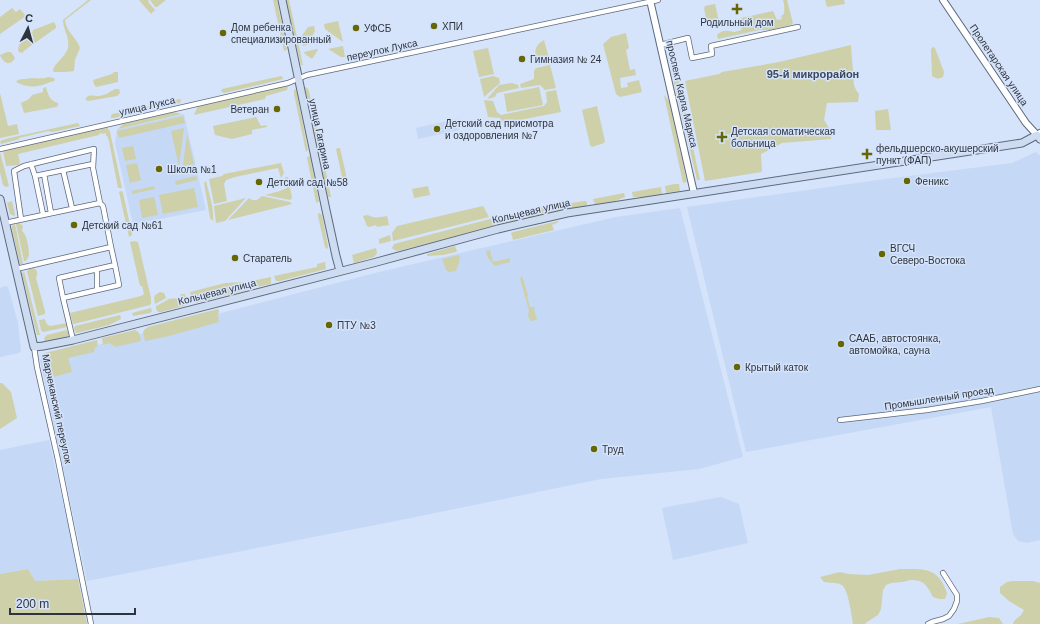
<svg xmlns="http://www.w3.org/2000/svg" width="1040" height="624" font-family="Helvetica,sans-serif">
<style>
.built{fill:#c5d8f5}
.green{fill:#ced0a9}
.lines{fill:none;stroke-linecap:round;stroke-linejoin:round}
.minor-casing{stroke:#5c697d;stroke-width:6}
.tertiary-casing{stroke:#5c697d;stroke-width:8}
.secondary-casing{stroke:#5c697d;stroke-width:9}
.minor{stroke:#fff;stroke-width:4.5}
.tertiary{stroke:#fff;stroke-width:6}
.secondary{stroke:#cedcf2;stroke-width:7}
.poi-dot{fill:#666703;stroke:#d5e3fb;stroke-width:1.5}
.labels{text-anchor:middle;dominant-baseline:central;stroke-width:3;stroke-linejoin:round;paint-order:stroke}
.poi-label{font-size:10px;fill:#2e343d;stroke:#d5e3fb;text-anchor:start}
.street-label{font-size:10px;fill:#2e343d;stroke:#d5e3fb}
.neighbourhood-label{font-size:11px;font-weight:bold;fill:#3c485a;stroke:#d5e3fb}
</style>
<rect width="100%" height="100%" fill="#d5e3fb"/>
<path class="built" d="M184,114L206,210L133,224L115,143L117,129Z
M457,119L459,130L418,139L416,128Z
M1036,152L1040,156V540L1027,543L1018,541L1013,534L991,407L746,452L687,207L878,180L1012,163Z
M680,208L743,457L699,469L601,479L396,521L87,581L40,360L379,272L616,217Z
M5,286L8,287L18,323L21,351L19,353L0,357V288Z
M49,440L75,556L78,579L34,581L28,569L0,574V450Z
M721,497L739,504L748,543L673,560L662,508Z"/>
<path class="green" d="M88,0H91L65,20C66,32 77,38 80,48L75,60L74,71L66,72H54L53,71C53,64 65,58 68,48C70,37 63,30 63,20Z
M139,0H148L149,3L155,10L151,14Z
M150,0H166L157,7H155Z
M273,0H277L287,50L284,51Z
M286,0H289L303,65H301Z
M783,0H787L793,23L791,25L771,30H759L718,39L717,35C723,29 727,31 734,32C735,32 741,30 742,30L740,22L741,18L773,11L777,20L782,19L781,16L784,14C784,9 785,6 783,0Z
M825,0H844L845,4L827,7Z
M715,4L720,26L713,27L707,23L704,8L705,6Z
M12,8L16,12L20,9L26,16L0,34V17Z
M338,21L343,42L325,29L324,24Z
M54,22L56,26V28L25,50L22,53L19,52L18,50L19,45L32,33L33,30Z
M314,26L315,31L307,45L303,46L301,37L308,27Z
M626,33L629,48L626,50L630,70L635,69L636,75L620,78L621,88L628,87L627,83L639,80L642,92L620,97L616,94L603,44L611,37Z
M544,40L550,62L538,65C535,53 532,47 544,40Z
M851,45L854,85L856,90L859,94L858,102L827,103L824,120L831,131V139L782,143L769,150L761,154L762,172L705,181L685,81L719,74L722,72L779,62Z
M343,46L345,57H341L328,49Z
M933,47L935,48L944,72L943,77C939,79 936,79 932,76L931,49Z
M488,48L494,74L479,77L473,51Z
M317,49L318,50L312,59L305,54L304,52Z
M7,52H11L15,58C10,67 3,63 0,55Z
M550,65L556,88L545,90L540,85L521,88L520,84L534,79V71L536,68Z
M114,72H118V82L96,87L94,84L93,80L112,74Z
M281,76L283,78V79L224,93L221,91L222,89Z
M493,76L499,78L500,83L484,97L480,79Z
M48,77L54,78L55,80L54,81C39,86 32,90 16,82L18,80C20,79 22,79 25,79C33,77 40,80 48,77Z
M675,77H678L700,180H697L674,83Z
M512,83L518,85L519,88L497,93L495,97L487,99L499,85Z
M286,86L288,87L287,90L266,96L265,99L194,115L197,108V105Z
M46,87C48,95 50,101 58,103V106L56,107L24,113L21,103L29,99L32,95L43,92V88Z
M306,87L308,89L309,91L314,116L312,115L311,114L305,88Z
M539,87L543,105L507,112L504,94Z
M115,89H119L120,93L117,96L88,101L85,99L88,96C92,95 94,96 98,96C104,96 110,92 115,89Z
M296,89L308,150L306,152L294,94V90Z
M556,90L561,112L504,123L500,118L488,117L484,100L493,101L497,112L501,115L544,106L547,102L546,92Z
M0,93L8,126L17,124L19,134L0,138Z
M664,95L669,101L687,182L683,183Z
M180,99L181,100L180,103L162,107L160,105V103Z
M154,105V108L153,109L114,118H111V116L112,114Z
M597,106L605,141L604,143L592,147L590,145L582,110Z
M888,109L891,130H876L875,111Z
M173,112L182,114L118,129L123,124Z
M183,116L185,123L119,138L117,131Z
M256,117L261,126L266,125L267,127L252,130V134L232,139L215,135L213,126Z
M78,123L80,126L52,132L48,131L19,138V139L1,144L0,142L2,140L18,136Z
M315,125L317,127L331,197H328L313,127V126Z
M107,127L110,132L122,188H118L109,141L107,136H106V133L103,134L102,133L99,134V135L18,154L20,162L19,165L6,166L3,151Z
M184,128L179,166L171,131Z
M187,134L194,164L183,166Z
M133,146L136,159L125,161L122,148Z
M338,148H340L348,183V185L344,186L336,149Z
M0,152L9,186L6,187L3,185L0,172Z
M310,156L319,201L317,203L316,202L307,158V157Z
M137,163L141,180L130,183L126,165Z
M281,163L284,173L281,178L278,168L235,177L226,180L224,184L227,201L214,204L209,179L222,176L224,174Z
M196,176L197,180L176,185L175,181Z
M285,177H288L292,198L290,200L265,195L280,191L287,188Z
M206,181C209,194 214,207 213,221L210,218L204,183Z
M674,184H679L680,191L666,193L665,186Z
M154,186L155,189L132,194V191Z
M428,186L430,195L414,198L412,189Z
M661,187L662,194L647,197H633L632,192Z
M194,188L198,207L163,214L159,195Z
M122,191L123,193L132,234L131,236L129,237L119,192Z
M624,193L625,197L615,201L596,205L594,202L593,199Z
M262,196L290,202L292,204L228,220L249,198L252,200H257Z
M154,197L158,215L142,218L139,200Z
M246,198L225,221L216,223L214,206Z
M12,201L15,215L14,216L10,214L7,203Z
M585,201L587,202V205L584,207L506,224L503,223L500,219L501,216L544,207Z
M483,206L489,217L393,241L392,233L397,226Z
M319,213L322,215L328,246V248L327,249L325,247L318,216V214Z
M368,215C374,219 380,217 387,216L389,225L377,227L376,225L369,227L367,226L363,216Z
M494,218L496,220V223L495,227L398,251L394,250L392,248L394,244Z
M558,221L559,222L552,225L554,230L513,240L511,233L513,232Z
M19,223L23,226L22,231C27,234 29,249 29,255C28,258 27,259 26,261H24L16,224Z
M15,224L23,264H20L12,229V226Z
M390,235L391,241L380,244L379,242V239Z
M134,241L138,242L151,298V304L150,305L74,324H73L70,313L141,296L144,294L142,286H140L130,242Z
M455,246L457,251L456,252L443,255L427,256V254Z
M376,248L377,253L374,257L354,263L352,255Z
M490,250L493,262L510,258V262L495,266L488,258L486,251Z
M459,255C461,261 458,265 456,271L449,272L446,270L442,259Z
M325,262L326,269L280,281H276L274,276L317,267V264Z
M33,268C38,270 38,273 36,278L45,311V314L38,316L27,271L29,269Z
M24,271L40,335H37L22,274Z
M522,276L528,295L527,297L530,307H535L534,310L537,319L533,321H531L528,316L529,311L520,278Z
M271,277V284L256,287L253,286L252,281Z
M247,282L248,288L247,290L195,303L191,299L190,292L225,283Z
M160,292L164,293L166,298L155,304L154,298L155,295Z
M181,294H185L187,303L184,306L161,312H158L156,309V306C161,304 165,301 169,299C174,298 176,299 180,298Z
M151,308L152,311L150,313L133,316L132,313Z
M218,309L219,311L218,316L219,322L169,336L145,341L143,332L144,330L148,327Z
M120,315L121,319L109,325L77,333H76L74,328L75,326Z
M45,319C46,323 47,326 51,326L67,323V327L43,332L41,330L39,320Z
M67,330L69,334L68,336L45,341L44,338L47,335Z
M135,330C140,332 140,336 141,341L115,347L110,343L103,345L102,338Z
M97,340L98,346L95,347L94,352L68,358L72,372L46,379L41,359L42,355L45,353Z
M0,383H2L11,392L17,418L0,429Z
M28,569L35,581L78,579L87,624H0V574Z
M900,569C923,569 938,566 947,593L945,599H939L933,597C927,586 925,580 911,580C908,580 905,582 902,582C896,583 892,582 886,585L883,590L881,609L878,615L867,622L865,624H853C852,616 848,591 843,586C839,582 830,583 824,582L820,577L840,572L848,574L868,575Z
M1013,581H1033L1040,583V624H1013L1014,621L1021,615L1024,610L1009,601L1000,593V587L1007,582Z
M989,617L999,618L1003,624H958Z"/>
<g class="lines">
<defs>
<path id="minor" d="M660,45L688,38L692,58L712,54L711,46L798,27
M0,149L288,83L307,75L658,0
M31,164L35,176L93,164
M63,170L72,208
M44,174L51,213
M35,176L43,214
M21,219L14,171L24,166L94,149L93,168L100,203
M5,223L100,203L103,206L111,247
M16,269L111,247L115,265
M97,269V290
M63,298L119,285L115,265L59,278L63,298L73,340
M34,347L37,367L58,460L91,624
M840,420L927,410L982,401L1040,389
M928,624L932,622L943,619L949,616L954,609L957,601V595L943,573"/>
<path id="tertiary" d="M650,0L694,193
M943,0L1026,123L1037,135L1040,133"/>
<path id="secondary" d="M282,0L326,210L336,256L340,271
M0,199L34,347L43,346L73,340L373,263L498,229L567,213L1022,143L1037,135L1040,139"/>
</defs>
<use href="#minor" class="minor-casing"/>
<use href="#tertiary" class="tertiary-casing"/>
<use href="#secondary" class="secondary-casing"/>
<use href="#minor" class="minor"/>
<use href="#tertiary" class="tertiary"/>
<use href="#secondary" class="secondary"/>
</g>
<g class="poi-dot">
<path d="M735 3h4v4h4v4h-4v4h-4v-4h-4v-4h4z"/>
<circle cx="434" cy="26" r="4"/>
<circle cx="356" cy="28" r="4"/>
<circle cx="223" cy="33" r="4"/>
<circle cx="522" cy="59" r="4"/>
<circle cx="277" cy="109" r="4"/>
<circle cx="437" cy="129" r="4"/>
<path d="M720 131h4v4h4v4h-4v4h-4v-4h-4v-4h4z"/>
<path d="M865 148h4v4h4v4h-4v4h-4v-4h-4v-4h4z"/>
<circle cx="159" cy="169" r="4"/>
<circle cx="907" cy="181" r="4"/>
<circle cx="259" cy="182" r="4"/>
<circle cx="74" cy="225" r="4"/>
<circle cx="882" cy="254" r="4"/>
<circle cx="235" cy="258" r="4"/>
<circle cx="329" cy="325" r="4"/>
<circle cx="841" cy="344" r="4"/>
<circle cx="737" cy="367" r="4"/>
<circle cx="594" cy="449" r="4"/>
</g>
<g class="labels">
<g class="poi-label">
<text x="737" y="22" text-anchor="middle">Родильный дом</text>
<text x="442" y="26">ХПИ</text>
<text x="231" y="27">Дом ребенка<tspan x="231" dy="12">специализированный</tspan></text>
<text x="364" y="28">УФСБ</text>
<text x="530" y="59">Гимназия № 24</text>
<text x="269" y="109" text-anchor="end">Ветеран</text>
<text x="445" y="123">Детский сад присмотра<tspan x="445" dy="12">и оздоровления №7</tspan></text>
<text x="731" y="131">Детская соматическая<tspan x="731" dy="12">больница</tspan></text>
<text x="876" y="148">фельдшерско-акушерский<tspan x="876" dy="12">пункт (ФАП)</tspan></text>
<text x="167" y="169">Школа №1</text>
<text x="915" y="181">Феникс</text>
<text x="267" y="182">Детский сад №58</text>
<text x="82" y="225">Детский сад №61</text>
<text x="890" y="248">ВГСЧ<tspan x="890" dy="12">Северо-Востока</tspan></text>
<text x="243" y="258">Старатель</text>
<text x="337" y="325">ПТУ №3</text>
<text x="849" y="338">СААБ, автостоянка,<tspan x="849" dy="12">автомойка, сауна</tspan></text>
<text x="745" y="367">Крытый каток</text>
<text x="602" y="449">Труд</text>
</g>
<g class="street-label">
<text transform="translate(382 50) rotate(-12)">переулок Лукса</text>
<text transform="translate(999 65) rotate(56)">Пролетарская улица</text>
<text transform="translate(682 94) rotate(77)">проспект Карла Маркса</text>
<text transform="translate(147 106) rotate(-13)">улица Лукса</text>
<text transform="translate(320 134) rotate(78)">улица Гагарина</text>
<text transform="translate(531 211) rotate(-13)">Кольцевая улица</text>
<text transform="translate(217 292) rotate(-14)">Кольцевая улица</text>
<text transform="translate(939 398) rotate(-9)">Промышленный проезд</text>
<text transform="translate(57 409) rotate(78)">Марчеканский переулок</text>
</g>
<g class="neighbourhood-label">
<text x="813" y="74">95-й микрорайон</text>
</g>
</g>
<g transform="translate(28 28) rotate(6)" stroke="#d5e3fb" stroke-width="3" paint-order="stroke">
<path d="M0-3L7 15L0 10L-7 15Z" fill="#2e343d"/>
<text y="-6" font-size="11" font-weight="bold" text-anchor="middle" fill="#2e343d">С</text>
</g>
<path d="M10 608v6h125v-6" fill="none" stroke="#2e343d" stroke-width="2"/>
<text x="16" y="608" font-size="12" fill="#2e343d" stroke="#d5e3fb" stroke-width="3" paint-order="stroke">200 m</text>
</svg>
